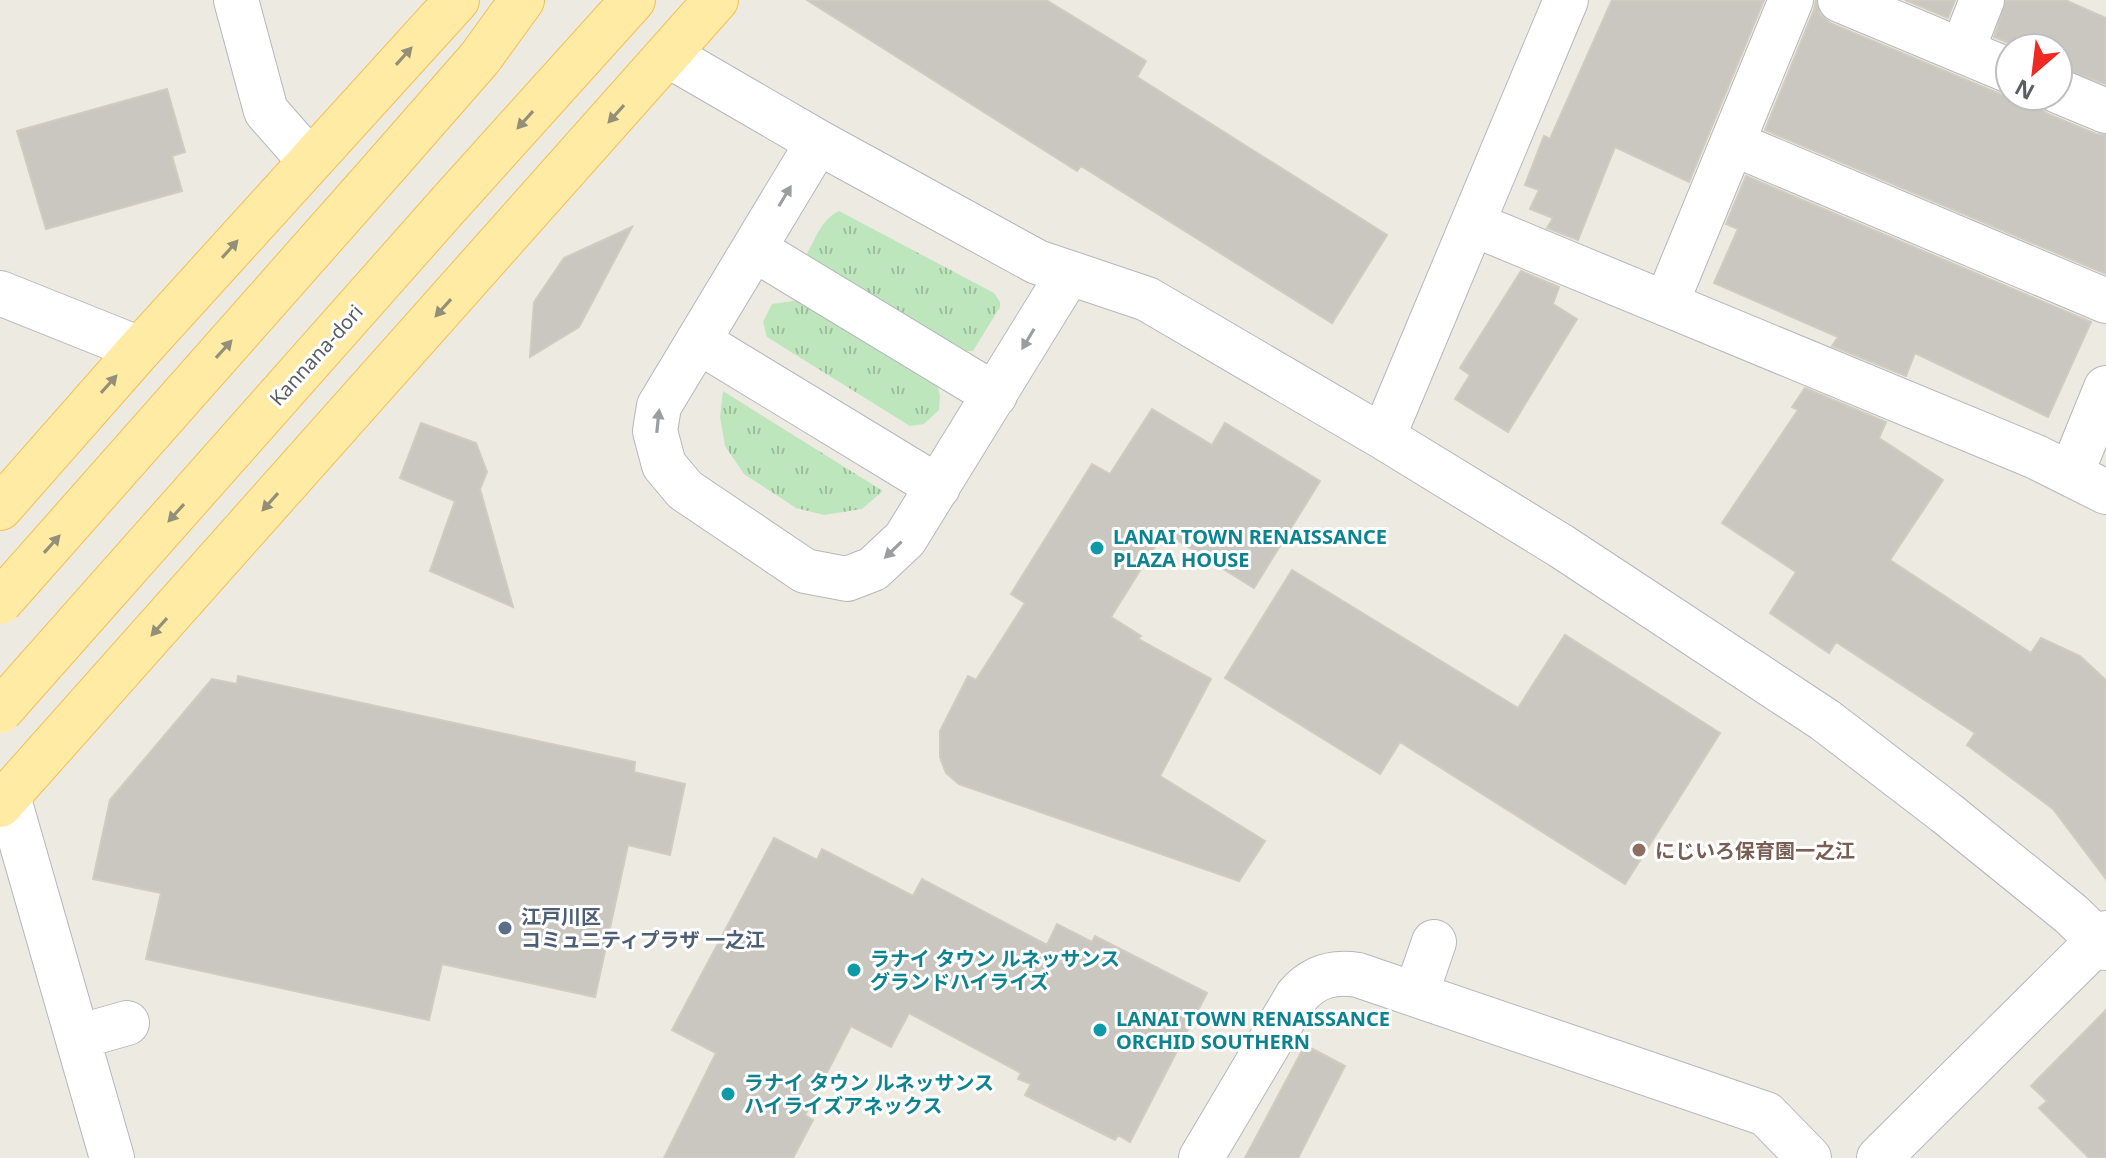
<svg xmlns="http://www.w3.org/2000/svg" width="2106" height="1158" font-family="'Noto Sans','Noto Sans JP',sans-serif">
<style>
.grass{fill:url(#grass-tufts)}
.building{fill:#cac6c0;stroke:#d2cbbf;stroke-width:2}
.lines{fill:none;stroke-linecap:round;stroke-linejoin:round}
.minor-casing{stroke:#b4b8bc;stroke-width:46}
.major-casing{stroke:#f6bf50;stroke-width:46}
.minor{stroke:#fff;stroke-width:44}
.major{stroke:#ffeba4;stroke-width:44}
.major-bridge-casing{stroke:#f6bf50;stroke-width:46;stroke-linecap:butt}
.major-bridge{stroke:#ffeba4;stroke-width:44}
.oneway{fill:#938f79}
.oneway2{fill:#9b9ea1}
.culture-dot{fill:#0f9aa8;stroke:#fff;stroke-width:3}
.education-dot{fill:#8d6e63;stroke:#fff;stroke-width:3}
.service-dot{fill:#5c6f8a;stroke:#fff;stroke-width:3}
.labels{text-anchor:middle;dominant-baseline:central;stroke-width:6;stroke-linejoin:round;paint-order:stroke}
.street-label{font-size:20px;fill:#595e62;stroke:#fff}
.culture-label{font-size:20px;font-weight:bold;fill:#0d838f;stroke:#fff;text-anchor:start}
.education-label{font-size:20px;font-weight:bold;fill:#785e54;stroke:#fff;text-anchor:start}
.service-label{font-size:20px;font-weight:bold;fill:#4e5e75;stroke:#fff;text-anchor:start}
</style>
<defs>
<pattern id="grass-tufts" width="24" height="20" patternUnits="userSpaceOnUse" patternTransform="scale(2)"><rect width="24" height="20" fill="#bee6bc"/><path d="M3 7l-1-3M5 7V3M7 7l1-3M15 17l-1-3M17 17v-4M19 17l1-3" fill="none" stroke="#9dbe9c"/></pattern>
</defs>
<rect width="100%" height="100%" fill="#edeae1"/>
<path class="grass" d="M839,211L994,293L1000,302V307L973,351H960L814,264L807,254C816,237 822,219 839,211Z
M799,300L936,380L940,396L939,410L924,424L910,426L767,337L763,322L772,304Z
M723,391L883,491L862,509L824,515L796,508L744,474L725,446L720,417Z"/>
<path class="building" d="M807,0H1046L1146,61L1137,77L1387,235L1332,323L1081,166L1077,171Z
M1612,0H1764L1689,182L1615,147L1578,240L1547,228L1553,218L1530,209L1539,190L1525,185L1544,136L1550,139Z
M1816,0L1820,14L1830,23L2000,94L2034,96L2039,107L2048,114L2096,134L2106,135V274L1765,130L1814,10Z
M1905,0H1955L1948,18Z
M2006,0H2065L2106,18V84L2058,67V48H2020L1994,37Z
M167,89L185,152L172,156L182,191L46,229L17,131Z
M1746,176L2091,322L2048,417L1915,353L1906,376L1832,346L1838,337L1714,283L1738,229L1726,224Z
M632,227L579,327L530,357L534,302L564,258Z
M1521,271L1559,287L1553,304L1577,319L1508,432L1455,399L1470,375L1460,368Z
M1805,388L1886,422L1879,438L1943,480L1890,560L2031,653L2041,638L2080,656L2106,680V879L2053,809L1967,745L1975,733L1836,642L1829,653L1770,613L1796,572L1722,523L1798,410L1792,407Z
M1152,409L1212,445L1225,423L1320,481L1254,588L1164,532L1111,617L1141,636L1138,639L1211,679L1160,776L1265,841L1239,881L959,784L946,773L940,757V731L968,676L976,680L1025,603L1011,594L1092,464L1110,474Z
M421,423L476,443L487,472L480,489L513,607L430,571L455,501L400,478Z
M1292,570L1518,708L1565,635L1720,733L1625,884L1400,742L1380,774L1225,678Z
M238,676L635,762L634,772L685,784L670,855L628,845L595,997L442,964L429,1020L146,959L161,893L93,879L110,800L212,679L237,684Z
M774,838L817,860L822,849L913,896L922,879L1047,945L1057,924L1092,942L1095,936L1207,993L1130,1142L1118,1135L1115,1140L1025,1095L1031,1084L1018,1079L1021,1073L909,1013L891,1047L851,1026L805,1115L813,1120L793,1158H664L716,1053L672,1030Z
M2106,1010V1158H2089L2039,1108L2047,1101L2031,1086Z
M1305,1045L1345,1066L1298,1158H1245Z"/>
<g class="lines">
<defs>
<path id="minor" d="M236,0L266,111L310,161
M1840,0L2010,71
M1962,51L1982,0
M668,55L818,142L1037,262L1147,299L1383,437L1561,546L1825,720L1945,812L2071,914L2106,948
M2058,91L2106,111
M818,142L659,406L655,431L664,465L685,490L805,571L847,579L873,569L905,539L1069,273
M1732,143L2106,301
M1473,224L2036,457L2106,492
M754,249L995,395
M0,293L140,349
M1666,304L1791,0
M698,341L938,487
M1383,437L1566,0
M2071,474L2106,388
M8,796L112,1158
M1416,994L1434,942
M78,1037L127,1023
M1201,1158L1297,996C1314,976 1333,971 1358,975L1766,1114L1809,1158
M1879,1158L2106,933"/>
<path id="major" d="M389,162L480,58L522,0
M450,203L633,0
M0,508L140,349L457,0
M0,805L716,0"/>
</defs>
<use href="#minor" class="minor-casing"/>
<use href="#major" class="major-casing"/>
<use href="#minor" class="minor"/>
<use href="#major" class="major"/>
<defs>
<path id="major-bridge" d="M0,602L389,162
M0,711L450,203"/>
</defs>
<use href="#major-bridge" class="major-bridge-casing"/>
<use href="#major-bridge" class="major-bridge"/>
</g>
<defs><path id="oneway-solid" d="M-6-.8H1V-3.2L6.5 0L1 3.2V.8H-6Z" transform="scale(2)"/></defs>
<g class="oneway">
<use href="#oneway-solid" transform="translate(404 56) rotate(-48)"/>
<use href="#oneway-solid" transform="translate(616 114) rotate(132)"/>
<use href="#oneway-solid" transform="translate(525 120) rotate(132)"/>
<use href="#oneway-solid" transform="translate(230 249) rotate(-48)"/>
<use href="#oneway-solid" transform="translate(443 308) rotate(132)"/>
<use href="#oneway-solid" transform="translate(224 349) rotate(-48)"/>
<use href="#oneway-solid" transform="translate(109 384) rotate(-48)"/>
<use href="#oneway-solid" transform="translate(270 502) rotate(132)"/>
<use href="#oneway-solid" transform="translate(176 513) rotate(132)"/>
<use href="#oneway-solid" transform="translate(52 544) rotate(-48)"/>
<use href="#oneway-solid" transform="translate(159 627) rotate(132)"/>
</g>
<g class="oneway2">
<use href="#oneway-solid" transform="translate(785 196) rotate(-59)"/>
<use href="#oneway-solid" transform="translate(1028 339) rotate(121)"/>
<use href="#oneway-solid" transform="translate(658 421) rotate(-84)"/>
<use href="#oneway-solid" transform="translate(893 550) rotate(136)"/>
</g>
<g class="culture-dot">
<circle cx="1097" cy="548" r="8"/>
<circle cx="854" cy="970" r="8"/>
<circle cx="1100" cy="1030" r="8"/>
<circle cx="728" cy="1094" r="8"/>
</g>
<circle class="education-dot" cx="1639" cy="850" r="8"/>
<circle class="service-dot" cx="505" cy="928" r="8"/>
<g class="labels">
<g class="street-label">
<text transform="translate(316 355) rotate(-48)">Kannana-dori</text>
</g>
<g class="culture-label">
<text x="1113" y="536">LANAI TOWN RENAISSANCE<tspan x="1113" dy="23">PLAZA HOUSE</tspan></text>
<text x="870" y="958">ラナイ タウン ルネッサンス<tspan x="870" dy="23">グランドハイライズ</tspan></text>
<text x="1116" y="1018">LANAI TOWN RENAISSANCE<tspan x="1116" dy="23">ORCHID SOUTHERN</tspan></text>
<text x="744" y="1082">ラナイ タウン ルネッサンス<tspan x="744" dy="23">ハイライズアネックス</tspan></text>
</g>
<g class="education-label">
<text x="1655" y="850">にじいろ保育園一之江</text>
</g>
<g class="service-label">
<text x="521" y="916">江戸川区<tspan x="521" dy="23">コミュニティプラザ 一之江</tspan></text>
</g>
</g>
<g transform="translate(2034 72) rotate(208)"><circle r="38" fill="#ffffff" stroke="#bdbfc0" stroke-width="2"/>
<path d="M0-6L14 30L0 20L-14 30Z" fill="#ef2924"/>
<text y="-12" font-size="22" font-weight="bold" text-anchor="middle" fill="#595e62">N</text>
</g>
</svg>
